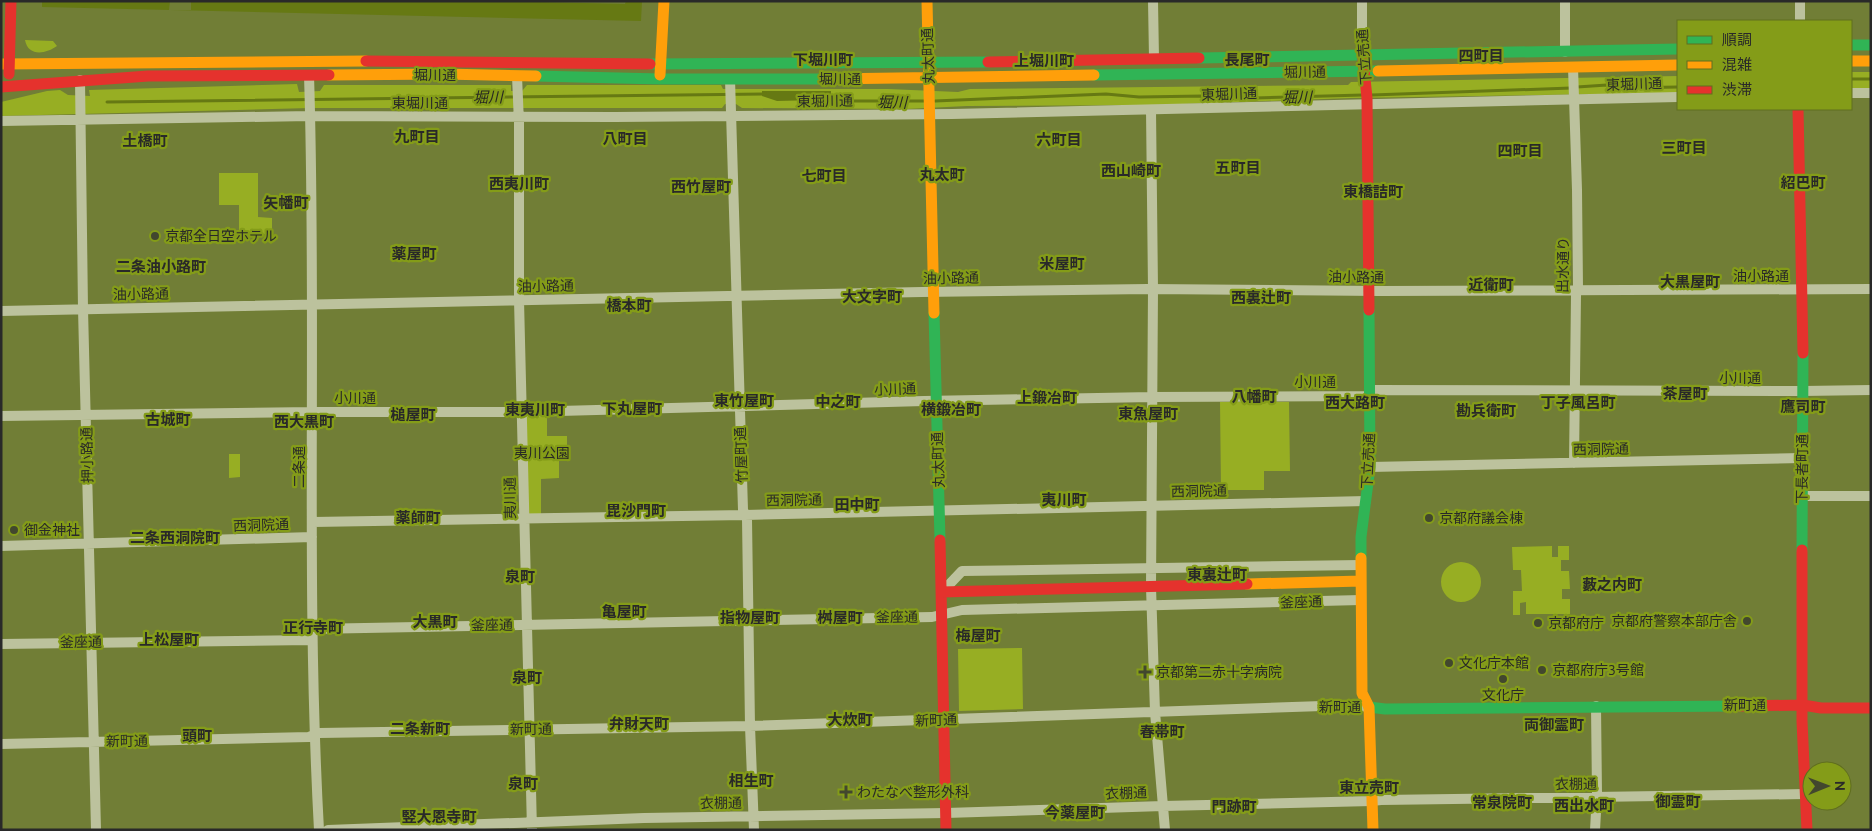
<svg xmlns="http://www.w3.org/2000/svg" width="1872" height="831" font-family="Ubuntu,'Noto Sans JP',sans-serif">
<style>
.green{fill:#97ae23}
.water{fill:#667913}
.pier{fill:#717e36}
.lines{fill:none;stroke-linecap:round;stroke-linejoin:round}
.stream{stroke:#667913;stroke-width:3}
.street{stroke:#bcc29d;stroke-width:10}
.fast{stroke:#30b455;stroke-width:11}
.slow{stroke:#ff9f0a;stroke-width:11}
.jam{stroke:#e5322d;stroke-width:11}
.poi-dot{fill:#42472e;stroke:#849c18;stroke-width:2}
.labels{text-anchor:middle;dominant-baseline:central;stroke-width:4.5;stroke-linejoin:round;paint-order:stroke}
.street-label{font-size:14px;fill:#292929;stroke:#849c18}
.poi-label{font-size:14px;fill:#292929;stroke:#849c18;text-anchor:start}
.park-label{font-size:14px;fill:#282825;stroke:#849c18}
.neighbourhood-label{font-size:15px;font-weight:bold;fill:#292929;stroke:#849c18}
.water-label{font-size:15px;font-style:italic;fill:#272822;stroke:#849c18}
</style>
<rect width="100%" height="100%" fill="#717e36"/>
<path class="green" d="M25,40L53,41L57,46C46,54 28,57 25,40Z
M1851,72H1871V88H1851Z
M1678,76V93L1351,98L1156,105L967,106L906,109L742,108L736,104H725L722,108H310L1,116V102L47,91L60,90L68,95L90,96L89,90L297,84L299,92L320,91L324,85H511V91H522L527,85H721L723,89H888L958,92L970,89L1348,85L1351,82Z
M219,173H258V217L272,218V234H239V205H219Z
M1220,402H1289L1290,471H1264V490H1221Z
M547,414V436H567V455L559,456V478L541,479V514H526L525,415Z
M229,454H240V477L229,478Z
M1552,546V557H1558V546H1569V560H1561V571H1569L1570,589H1562V599H1570V614H1526V602L1520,603V615H1513V591H1522L1521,570H1513L1512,547Z
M1441 582a20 20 0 1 1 40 0a20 20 0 1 1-40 0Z
M1022,648L1023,709L959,711L958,649Z"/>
<path class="water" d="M42,1H501L625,4L626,1H642L641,21L42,7Z
M762,91H831V95L836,99V104H819L816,100L777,101L762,96Z"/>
<path class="pier" d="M170,1H191V10H169Z"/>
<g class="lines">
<path class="stream" d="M1851,79H1871
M1577,87L1607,85L1624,88L1678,87
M1372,95L1571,88
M833,101H924
M935,101L1106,94L1139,97L1203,96L1221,99L1363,95
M107,102L765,94"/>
<path class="street" d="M1153,1L1154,58
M1362,1V56
M1565,1V52
M1800,1V21
M1573,67L1577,190L1578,287L1576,295L1574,463
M309,75C317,326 305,578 319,830
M517,76L519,123V300L532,830
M730,79L743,510L747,519L750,726L754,830
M80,80L83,309L96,830
M1851,93H1871
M1151,110L1153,289L1151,587L1155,712L1165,830
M1,121L310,116L615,117L952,114L1678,97
M1,311L922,292L1148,289L1380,291L1871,289
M1370,390L1803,391L1871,390
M1,416L313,412H522L924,401L1152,397L1370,396
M1370,467L1802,458
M1801,496H1871
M313,522L745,515L1366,501
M1,546L312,537
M942,592L962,571L1361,565
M312,629L932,617L962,610L1361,600
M1,644L311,640
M1,744L309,737L319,733L750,726L1352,705L1369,707
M328,830L644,818L946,813L1163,806L1372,801L1381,800L1805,794
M1595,830L1597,794L1596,706"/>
<path class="fast" d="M1851,45H1871
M1199,58L1678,49
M650,64L988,62
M1094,75L1378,71
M536,76L660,79H827
M934,313L940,540
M1802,550L1803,353
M1361,558V537L1370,467L1369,310
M1369,707L1385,709L1739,706"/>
<path class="slow" d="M927,1L934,313
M1851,61H1871
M1,64L366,61
M1378,71L1678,65
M329,75L444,74L536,76
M660,75L664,1
M827,79L1094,75
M1361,558L1362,693L1369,707L1373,830
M1247,584L1361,581"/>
<path class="jam" d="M1363,59L1367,98L1369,310
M366,61L650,64
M988,62L1199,58
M9,74L11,1
M1,87L148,76L329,75
M1798,109L1803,353
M940,540L946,830
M1802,550V721L1807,830
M942,592L1247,584
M1739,706L1803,705L1821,708H1871"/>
</g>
<g class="poi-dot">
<circle cx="155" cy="236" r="5"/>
<circle cx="1429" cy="518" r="5"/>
<circle cx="14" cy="530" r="5"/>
<circle cx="1747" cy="621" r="5"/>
<circle cx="1538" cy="623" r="5"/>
<circle cx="1449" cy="663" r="5"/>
<circle cx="1542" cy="670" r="5"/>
<path d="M1142.5 664.5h5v5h5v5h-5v5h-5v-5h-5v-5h5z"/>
<circle cx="1503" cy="679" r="5"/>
<path d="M843.5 784.5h5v5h5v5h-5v5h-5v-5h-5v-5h5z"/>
</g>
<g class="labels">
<g class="street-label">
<text transform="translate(928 56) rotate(-92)">丸太町通</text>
<text transform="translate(1364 57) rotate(-94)">下立売通</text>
<text transform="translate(1305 72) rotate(-1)">堀川通</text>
<text x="435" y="75">堀川通</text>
<text x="840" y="79">堀川通</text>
<text transform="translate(1634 84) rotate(-2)">東堀川通</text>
<text transform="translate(1229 94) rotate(-2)">東堀川通</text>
<text transform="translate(825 101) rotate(-1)">東堀川通</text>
<text x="420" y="103">東堀川通</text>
<text transform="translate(1563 265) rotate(-89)">出水通り</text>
<text x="1761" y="276">油小路通</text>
<text transform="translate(1356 277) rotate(1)">油小路通</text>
<text transform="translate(951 278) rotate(-1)">油小路通</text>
<text transform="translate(546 286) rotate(-1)">油小路通</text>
<text transform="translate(141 294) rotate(-1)">油小路通</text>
<text x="1740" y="378">小川通</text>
<text x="1315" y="382">小川通</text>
<text transform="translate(895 389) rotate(-2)">小川通</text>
<text x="355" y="398">小川通</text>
<text transform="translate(1601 449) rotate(-1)">西洞院通</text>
<text transform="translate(87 455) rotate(-91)">押小路通</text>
<text transform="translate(741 455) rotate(-92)">竹屋町通</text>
<text transform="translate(938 460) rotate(-92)">丸太町通</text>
<text transform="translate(1368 461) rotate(-87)">下立売通</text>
<text transform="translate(299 467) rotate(-90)">二条通</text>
<text transform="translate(1802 469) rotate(-89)">下長者町通</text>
<text transform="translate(1199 491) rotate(-1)">西洞院通</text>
<text transform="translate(510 498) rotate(-91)">夷川通</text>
<text transform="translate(794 500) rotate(-1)">西洞院通</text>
<text transform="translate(261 525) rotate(-2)">西洞院通</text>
<text transform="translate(1301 602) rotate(-2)">釜座通</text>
<text transform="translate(897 617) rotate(-1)">釜座通</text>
<text transform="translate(492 625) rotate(-1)">釜座通</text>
<text transform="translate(81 642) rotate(-1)">釜座通</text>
<text x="1745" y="705">新町通</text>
<text x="1340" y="707">新町通</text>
<text transform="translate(936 720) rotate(-2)">新町通</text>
<text transform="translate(531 729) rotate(-1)">新町通</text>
<text transform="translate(127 741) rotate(-1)">新町通</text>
<text transform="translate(1576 784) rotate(-1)">衣棚通</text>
<text transform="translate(1126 793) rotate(-2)">衣棚通</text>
<text transform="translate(721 803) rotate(-1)">衣棚通</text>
</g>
<g class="poi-label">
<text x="165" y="236">京都全日空ホテル</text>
<text x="1439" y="518">京都府議会棟</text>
<text x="24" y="530">御金神社</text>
<text x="1737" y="621" text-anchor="end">京都府警察本部庁舎</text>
<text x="1548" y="623">京都府庁</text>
<text x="1459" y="663">文化庁本館</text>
<text x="1552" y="670">京都府庁3号館</text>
<text x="1156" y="672">京都第二赤十字病院</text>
<text x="1503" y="695" text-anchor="middle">文化庁</text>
<text x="857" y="792">わたなべ整形外科</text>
</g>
<g class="park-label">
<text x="542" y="453">夷川公園</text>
</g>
<g class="neighbourhood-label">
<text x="1481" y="55">四町目</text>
<text x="823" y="59">下堀川町</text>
<text x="1247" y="59">長尾町</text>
<text x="1044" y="60">上堀川町</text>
<text x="417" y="136">九町目</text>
<text x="625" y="138">八町目</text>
<text x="1059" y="139">六町目</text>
<text x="145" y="140">土橋町</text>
<text x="1684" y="147">三町目</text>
<text x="1520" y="150">四町目</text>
<text x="1238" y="167">五町目</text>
<text x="1131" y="170">西山崎町</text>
<text x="942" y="174">丸太町</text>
<text x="824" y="175">七町目</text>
<text x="1803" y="182">紹巴町</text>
<text x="519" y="183">西夷川町</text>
<text x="701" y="186">西竹屋町</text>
<text x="1373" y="191">東橋詰町</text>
<text x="286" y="202">矢幡町</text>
<text x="414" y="253">薬屋町</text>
<text x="1062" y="263">米屋町</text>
<text x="161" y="266">二条油小路町</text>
<text x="1690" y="281">大黒屋町</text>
<text x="1491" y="284">近衛町</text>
<text x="872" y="296">大文字町</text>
<text x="1261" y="297">西裏辻町</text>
<text x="629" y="305">橋本町</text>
<text x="1685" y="393">茶屋町</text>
<text x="1254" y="396">八幡町</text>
<text x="1047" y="397">上鍛冶町</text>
<text x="744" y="400">東竹屋町</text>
<text x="838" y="401">中之町</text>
<text x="1355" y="402">西大路町</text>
<text x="1578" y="402">丁子風呂町</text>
<text x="1803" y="406">鷹司町</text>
<text x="632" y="408">下丸屋町</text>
<text x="535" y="409">東夷川町</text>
<text x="951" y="409">横鍛冶町</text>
<text x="1486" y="410">勘兵衛町</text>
<text x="1148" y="413">東魚屋町</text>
<text x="413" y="414">槌屋町</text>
<text x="168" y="419">古城町</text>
<text x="304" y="421">西大黒町</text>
<text x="1064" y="499">夷川町</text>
<text x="857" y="504">田中町</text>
<text x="636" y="510">毘沙門町</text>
<text x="418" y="517">薬師町</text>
<text x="175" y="537">二条西洞院町</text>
<text x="1217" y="574">東裏辻町</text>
<text x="520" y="576">泉町</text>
<text x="1612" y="584">藪之内町</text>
<text x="624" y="611">亀屋町</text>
<text x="750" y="617">指物屋町</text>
<text x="840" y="617">桝屋町</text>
<text x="435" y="621">大黒町</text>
<text x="313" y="627">正行寺町</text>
<text x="978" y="635">梅屋町</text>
<text x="169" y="639">上松屋町</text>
<text x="527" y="677">泉町</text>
<text x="850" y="719">大炊町</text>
<text x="639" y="723">弁財天町</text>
<text x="1554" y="724">両御霊町</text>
<text x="420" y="728">二条新町</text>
<text x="1162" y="731">春帯町</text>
<text x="197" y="735">頭町</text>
<text x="751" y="780">相生町</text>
<text x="523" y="783">泉町</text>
<text x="1369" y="787">東立売町</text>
<text x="1678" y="801">御霊町</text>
<text x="1502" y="802">常泉院町</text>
<text x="1584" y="805">西出水町</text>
<text x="1234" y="806">門跡町</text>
<text x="1075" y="812">今薬屋町</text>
<text x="439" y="816">竪大恩寺町</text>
</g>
<g class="water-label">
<text transform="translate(488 97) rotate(-1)">堀川</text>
<text transform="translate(1297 97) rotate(-1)">堀川</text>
<text transform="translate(892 102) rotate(1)">堀川</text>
</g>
</g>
<rect width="1872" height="831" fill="none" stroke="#292929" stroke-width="5"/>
<rect x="1677" y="20" width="175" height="90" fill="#849c18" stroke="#606e1f"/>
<rect x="1687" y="36" width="25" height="8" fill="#30b455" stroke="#606e1f"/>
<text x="1722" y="45" font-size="15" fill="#292929">順調</text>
<rect x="1687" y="61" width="25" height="8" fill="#ff9f0a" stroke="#606e1f"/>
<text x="1722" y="70" font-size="15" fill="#292929">混雑</text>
<rect x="1687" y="86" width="25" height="8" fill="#e5322d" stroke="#606e1f"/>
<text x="1722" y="95" font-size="15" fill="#292929">渋滞</text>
<g transform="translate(1827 786) rotate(89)"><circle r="24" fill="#849c18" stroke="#606e1f"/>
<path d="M0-4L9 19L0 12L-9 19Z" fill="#42472e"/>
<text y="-8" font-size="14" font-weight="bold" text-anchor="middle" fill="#292929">N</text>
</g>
</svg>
